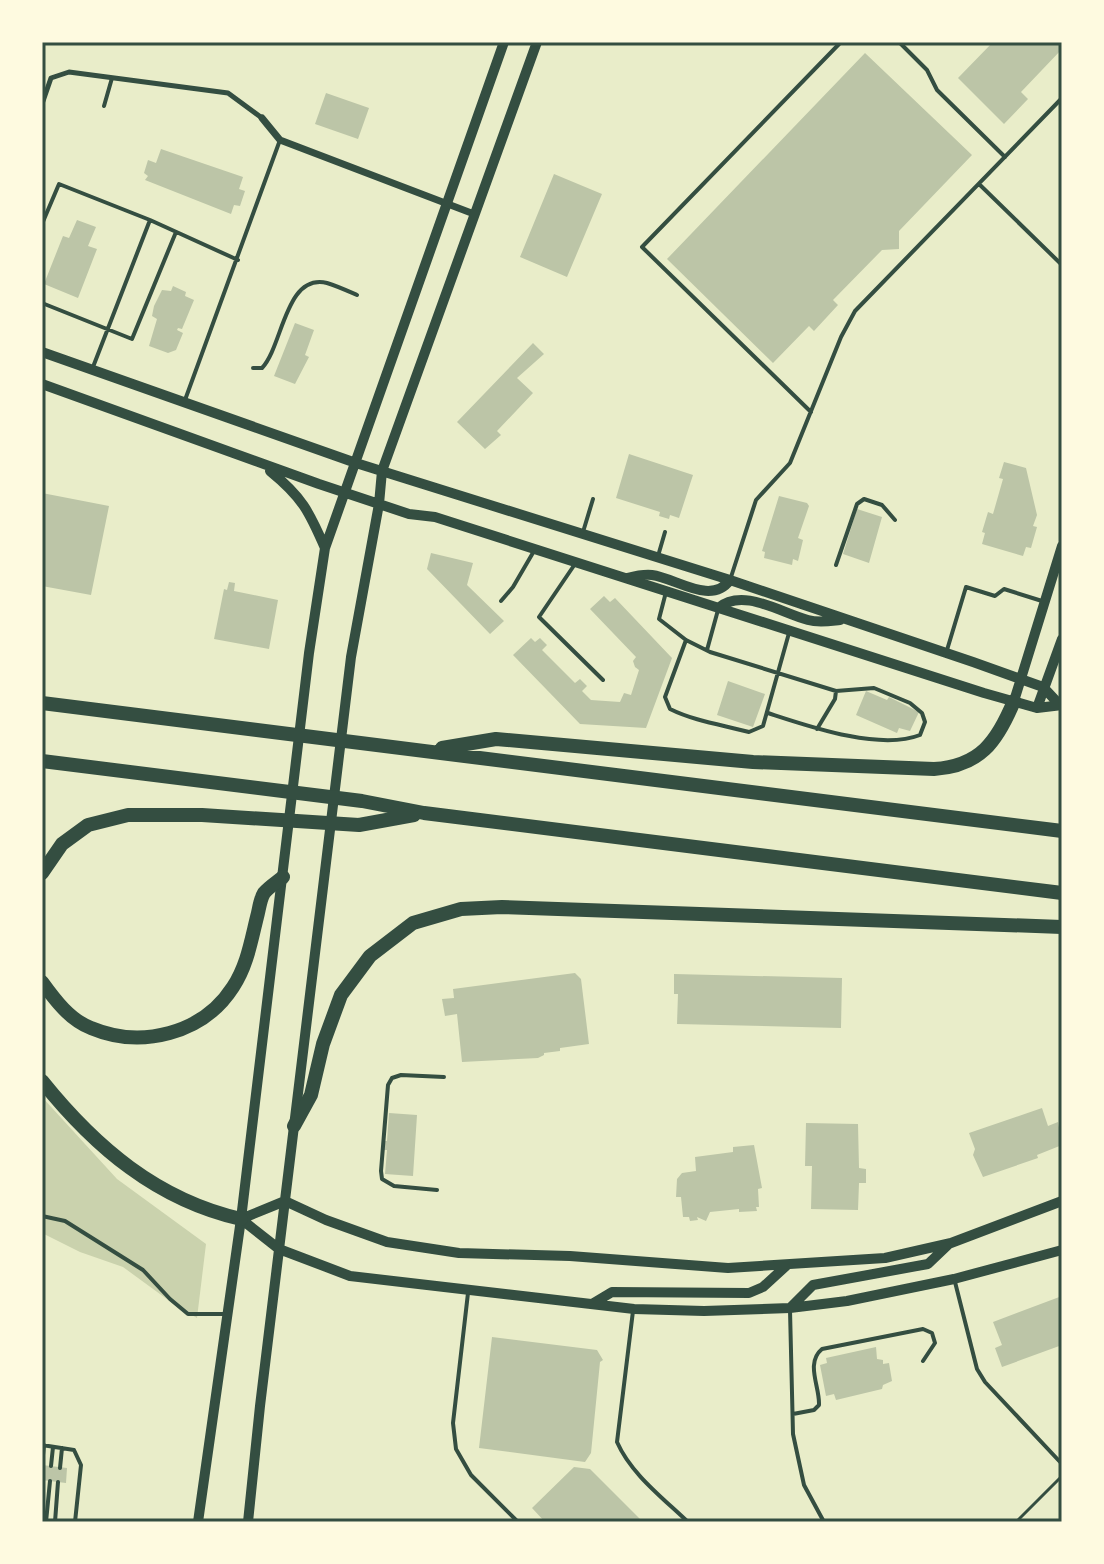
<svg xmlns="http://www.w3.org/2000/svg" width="1104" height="1564" font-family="Inter,sans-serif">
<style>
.green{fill:#cad2ad}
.building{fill:#bcc5a7}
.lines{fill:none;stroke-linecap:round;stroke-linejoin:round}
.path{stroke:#344e41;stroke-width:3}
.service{stroke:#344e41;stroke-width:4}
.pedestrian{stroke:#344e41;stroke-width:5}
.minor{stroke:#344e41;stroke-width:7}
.secondary{stroke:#344e41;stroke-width:10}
.motorway{stroke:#344e41;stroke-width:14}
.neatline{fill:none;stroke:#344e41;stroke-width:3}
</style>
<rect width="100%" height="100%" fill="#e9edc9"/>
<path class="green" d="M42,1097L117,1179L206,1244L197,1318L175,1305L123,1267L80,1252L42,1233Z"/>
<path class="building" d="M993,42H1062V49L1021,92L1028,99L1004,124L958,78Z
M865,53L972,155L899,231V249L882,250L833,300L838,305L814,331L809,326L773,363L667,259Z
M326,93L369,108L358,139L315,124Z
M161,149L243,177L239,189L245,191L240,206L234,205L231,214L145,180L148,176L144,173L148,160L156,163Z
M554,174L602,194L567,277L520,257Z
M77,220L96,227L88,246L97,249L78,298L44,284L63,236L69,238Z
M173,286L186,292L185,296L194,300L182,329L178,328L177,330L183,333L176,350L168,353L149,346L157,319L152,316L154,306L162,290L171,291Z
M295,323L314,330L305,355L309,357L295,384L274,376Z
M533,343L544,354L517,378L533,393L497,431L501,435L485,449L457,422Z
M629,454L693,475L679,518L670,515L669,519L659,516L660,512L616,498Z
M1004,462L1026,468L1037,515L1033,526L1037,527L1031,548L1026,547L1023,556L982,544L985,533L982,532L988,512L993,514L1003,479L999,478Z
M42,493L109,506L91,595L42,586Z
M779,496L807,503L809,506L798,538L803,540L798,561L793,559L792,565L764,558L765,552L762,551Z
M857,509L882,517L869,563L843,554Z
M431,553L473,563L467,585L504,621L490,634L427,569Z
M229,582L235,583L234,591L278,600L269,649L214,639L224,589L227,590Z
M604,596L610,602L615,598L672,658L646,728L580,724L513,655L531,638L535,642L540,638L547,645L542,650L575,683L580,679L587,686L582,691L591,700L620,702L624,693L631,695L639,670L635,667L633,661L636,657L590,609Z
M728,681L765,694L753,727L717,715Z
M866,691L887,700L889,697L919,712L910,731L899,728L897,733L856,715Z
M575,973L581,979L589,1044L560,1048V1051L544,1053V1055L538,1058L462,1062L457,1014L445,1016L442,999L454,998L453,989Z
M674,974L842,978L841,1028L677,1024L678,994H674Z
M1042,1108L1048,1126L1058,1122L1062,1145L1037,1155L1038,1158L983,1177L973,1155L975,1149L969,1133Z
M389,1113L417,1115L413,1176L385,1174L387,1150H384V1141H387Z
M806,1123L858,1124L859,1168L866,1169V1183H859L858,1210L811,1209L812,1166H805Z
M754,1145L762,1188L758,1189L759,1207H756L757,1211L739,1212V1209L710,1212L706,1221L697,1217L698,1220L690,1221L689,1217H683L681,1197H676L677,1179L682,1173L696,1171L695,1157L733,1152V1147Z
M1062,1296V1345L1002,1367L995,1348L1002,1345L993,1322Z
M492,1337L597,1350L603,1360L600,1362L591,1453L585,1462L479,1448Z
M876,1347L877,1359L883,1360V1364L889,1363L892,1381L883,1385L882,1389L836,1400L834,1394L826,1396L820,1365L827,1363L826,1358Z
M42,1465L67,1468L66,1483L42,1480Z
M574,1467L590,1469L643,1522H545L532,1508Z"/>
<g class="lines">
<path class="path" d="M1062,1443V1446
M1016,1522L1062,1476"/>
<path class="service" d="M899,42L927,70L937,90L1005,157
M104,106L112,78
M979,184L1062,265
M42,224L59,184L150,220
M42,303L132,339L176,232
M93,367L150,220L238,260
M253,368H262C283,346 285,273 327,283C337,286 348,291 357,295
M185,400L280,140
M811,412L642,247L841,42
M583,532L593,499
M658,556L665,532
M575,564L539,617L603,680
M836,565L857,504L864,499L882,505L895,520
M731,577L756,500L790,463L841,337L855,311L1062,98
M666,592L659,619L686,640L710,652L836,691L874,688L910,703L922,713L925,722L920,735C879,751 808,726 768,713
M501,601L513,587L534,551
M686,640L665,697L670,709C694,721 723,725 749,732L763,726L789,633
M707,650L718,610
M947,650L966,587L995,596L1004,589L1042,601
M817,729L835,699L836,691
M437,1190L394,1186L382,1179L381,1171L388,1085L392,1078L401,1075L444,1077
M42,1216L65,1221L143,1270L170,1299L188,1314H226
M955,1282L977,1369L985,1382L1062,1464
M468,1293L453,1423L456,1449L471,1475L518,1522
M790,1310L793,1434L804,1485L824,1522
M633,1311L617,1442C631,1474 663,1498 688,1522
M793,1414L814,1410L819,1405C820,1387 805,1363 822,1349L923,1329L932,1333L935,1343L923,1361
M42,1445L74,1450L81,1465L75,1522
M42,1465L44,1445
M51,1466L53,1447
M60,1468L62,1448
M46,1522L50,1481
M55,1522L58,1482"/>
<path class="pedestrian" d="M42,104L51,78L69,72L228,93L262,118"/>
<path class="minor" d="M262,118L280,140L474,214"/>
<path class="secondary" d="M42,352L356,463L730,580L973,662L1043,687L1059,704
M42,384L319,484L409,514L435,517L984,693L1037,708L1062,705
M270,471C302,497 309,511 325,548
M627,578C635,576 644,574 652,575C676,578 711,606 730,580
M718,608C743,587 781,613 808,620C819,623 830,621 840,620
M1014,701L1062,546
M1037,708L1062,639
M241,1219L279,1249L350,1276L634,1309L704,1311L790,1308L847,1301L954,1279L1062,1250
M241,1219L285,1201L326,1220L387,1242L459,1253L570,1256L728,1268L885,1258L951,1243L1062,1201
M592,1304L612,1292L749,1293L763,1287L786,1266
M790,1308L813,1285L928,1264L949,1244
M198,1522L241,1219L309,653L325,548L504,42
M248,1522L260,1406L351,657L379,504L382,471L537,42"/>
<path class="motorway" d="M42,703L1062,831
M442,748L496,739L753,762L934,769C980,766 997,742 1014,701
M42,761L362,801L424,813L1062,893
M42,873L62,844L88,825L128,815H202L359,825L414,815
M42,982C55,1000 70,1020 91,1028C141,1049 203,1034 233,987C247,966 251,941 257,917C259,910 260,899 264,893C269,887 277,882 283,877
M42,1081C95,1147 157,1200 241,1219
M294,1126L311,1095L323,1044L341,995L370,956L413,923L461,909L502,907L1062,927"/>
</g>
<rect width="1104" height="1564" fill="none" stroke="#fefae0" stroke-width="88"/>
<rect x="44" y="44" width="1016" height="1476" class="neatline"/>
</svg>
